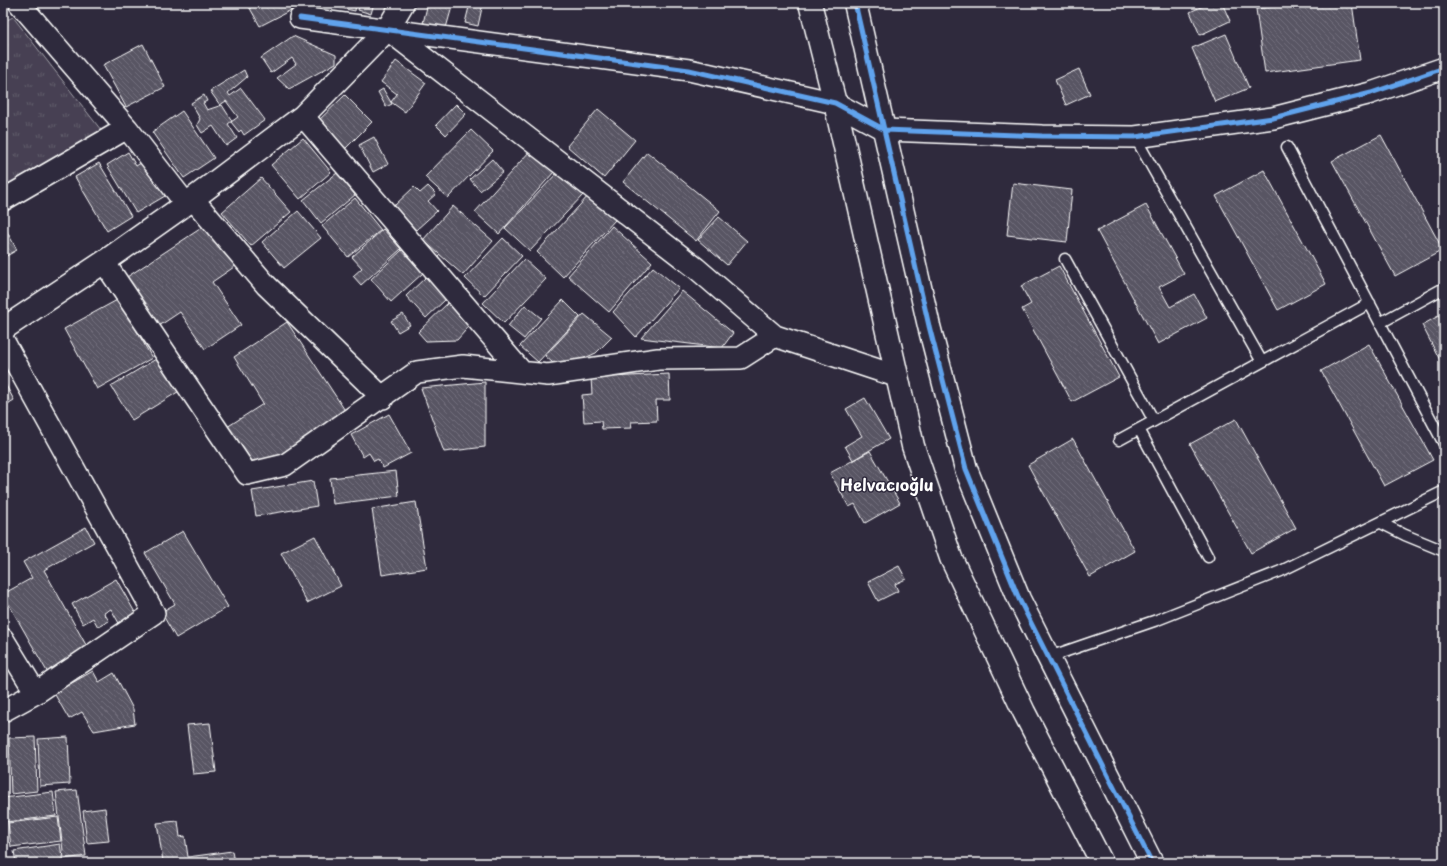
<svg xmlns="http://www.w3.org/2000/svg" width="1447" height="866" font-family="'Playpen Sans',sans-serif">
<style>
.park{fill:url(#park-tufts);stroke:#a2a0a8}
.building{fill:url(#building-back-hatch);stroke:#fff}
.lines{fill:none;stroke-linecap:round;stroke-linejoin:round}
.service-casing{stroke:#fff;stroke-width:13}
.minor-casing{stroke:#fff;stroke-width:24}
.tertiary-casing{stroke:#fff;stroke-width:25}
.service{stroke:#2f2a3d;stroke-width:10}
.minor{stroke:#2f2a3d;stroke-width:21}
.tertiary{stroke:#2f2a3d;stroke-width:22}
.cycleway-casing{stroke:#2f2a3d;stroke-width:8}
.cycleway{stroke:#60a3ed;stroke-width:5}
.labels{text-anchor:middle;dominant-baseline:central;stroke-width:3;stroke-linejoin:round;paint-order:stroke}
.district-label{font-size:16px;font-weight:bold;fill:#fff;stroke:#2f2a3d}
</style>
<defs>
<pattern id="park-tufts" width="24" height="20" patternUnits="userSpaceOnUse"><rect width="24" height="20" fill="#464152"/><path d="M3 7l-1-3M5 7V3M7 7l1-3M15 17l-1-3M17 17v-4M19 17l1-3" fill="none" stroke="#625e6c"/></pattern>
<pattern id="building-back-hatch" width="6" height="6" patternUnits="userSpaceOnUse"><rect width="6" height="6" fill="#595564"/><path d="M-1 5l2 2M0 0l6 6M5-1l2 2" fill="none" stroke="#726e7b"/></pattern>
</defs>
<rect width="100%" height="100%" fill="#2f2a3d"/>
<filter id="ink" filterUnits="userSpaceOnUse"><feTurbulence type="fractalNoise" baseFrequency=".025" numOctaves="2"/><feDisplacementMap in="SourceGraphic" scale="8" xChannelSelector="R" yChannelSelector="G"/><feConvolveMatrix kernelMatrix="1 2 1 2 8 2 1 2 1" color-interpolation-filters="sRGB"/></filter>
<g filter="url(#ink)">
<path class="park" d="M13,17L101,130L3,189V22Z"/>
<path class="building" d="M247,3H287L291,10L260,26Z
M336,3H356L355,11L336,7Z
M360,3H374L371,14L358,10Z
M428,3H453L446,28L423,23Z
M470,3H483L478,26L465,23Z
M1209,3H1222L1230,21L1200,35L1190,12Z
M1302,3H1352L1360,60L1265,73L1256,9Z
M1226,34L1249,88L1215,102L1192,48Z
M293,36L336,55V63L289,89L277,78L296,64L292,58L271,73L261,58Z
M143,44L165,87L126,107L103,65Z
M396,61L426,83L405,112L391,102L397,94L381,82Z
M1079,69L1090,94L1066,105L1055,80Z
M244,70L247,77L228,93L230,96L241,88L265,120L244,135L241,130L239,132L231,122L238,117L226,101L220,105L210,91Z
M383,89L392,104L386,107L378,92Z
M204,95L207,101L203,103L207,110L222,105L232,121L228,124L237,138L226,146L213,126L202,133L197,125L200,119L191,103Z
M345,95L372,122L343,151L316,123Z
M456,104L466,114L446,135L436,125Z
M598,109L635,140L604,178L567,146Z
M182,111L214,158L184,178L152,132Z
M471,130L493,151L448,198L425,177Z
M1381,135L1443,250L1395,276L1332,161Z
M374,137L388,164L373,172L359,145Z
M303,138L331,172L300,199L271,165Z
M530,151L554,172L499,234L475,212Z
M128,152L136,166L144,161L165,196L136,213L107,165Z
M647,152L720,211L696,241L623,182Z
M492,159L503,172L480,191L470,179Z
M99,163L131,216L107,231L75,177Z
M1264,170L1326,284L1278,310L1216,196Z
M559,171L583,195L530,251L505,228Z
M337,173L355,195L321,223L303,200Z
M261,178L291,212L251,246L222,212Z
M1013,183L1072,190L1067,242L1007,235Z
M428,186L436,194L428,201L437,211L416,230L394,206L414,187L420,193Z
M589,195L615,220L563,277L537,252Z
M355,198L381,230L348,257L322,226Z
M1146,205L1184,274L1159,287L1170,307L1194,294L1207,318L1158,344L1097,231Z
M453,206L493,241L463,275L423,240Z
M298,211L321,238L284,268L262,242Z
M719,217L747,241L727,265L698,240Z
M209,223L237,265L212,282L241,325L205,349L180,312L159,326L127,277Z
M4,226L17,250L3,258V227Z
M612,226L652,262L609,312L568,276Z
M383,229L401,249L361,285L353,276L362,268L352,257Z
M503,238L522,256L484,296L465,278Z
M402,250L423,273L391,302L371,279Z
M524,259L546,279L504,323L483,303Z
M1059,266L1119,377L1072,402L1022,309L1031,304L1021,286Z
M653,267L679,288L636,337L613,312Z
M426,277L446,299L426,318L406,296Z
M682,291L733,333L722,348L641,338Z
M119,299L152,358L97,389L64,329Z
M451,300L473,322L457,340L426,341L418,332Z
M563,300L580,317L538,362L520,346Z
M525,305L541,318L524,339L508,326Z
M1444,313V368L1422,325Z
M403,314L410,325L398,332L391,321Z
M584,314L612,337L596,353L560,369L545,356Z
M287,322L348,415L289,452L250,468L227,427L263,404L234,357Z
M1369,344L1433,460L1384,486L1321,371Z
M161,356L181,390L132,420L111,386Z
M669,374L670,400H656L657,421L631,422L632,428L602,429L601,421L584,422L582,395L592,394L591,378Z
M3,380L14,400L3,407Z
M485,382V447L444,452L421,388Z
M865,398L889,439L853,460L845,446L862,436L846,409Z
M389,414L411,453L383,468L378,459L374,461L369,453L363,457L351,435Z
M1236,419L1296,528L1251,553L1190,444Z
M1073,439L1135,551L1090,577L1028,465Z
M870,451L900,503L865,523L855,504L849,507L830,473Z
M396,471L399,496L333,504L330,478Z
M313,481L317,506L256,516L252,491Z
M416,502L427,568L382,575L372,509Z
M86,527L94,542L44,570L90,652L49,675L3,594L32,578L23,562Z
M183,531L228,607L176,638L161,612L175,604L145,553Z
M315,536L341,586L307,603L281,553Z
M899,566L906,579L895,584L898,591L878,601L868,582Z
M116,579L137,616L120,625L111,609L104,613L109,621L98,627L93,618L83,624L72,604Z
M93,671L99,682L114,673L133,709L135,724L94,731L82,712L69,719L54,693Z
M210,723L216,772L193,774L187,725Z
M35,737L37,791L11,794L9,738Z
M68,737L70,784L40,786L38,739Z
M77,790L86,856L64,859L56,792Z
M53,792L56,816L6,822L3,798Z
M105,808L109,841L87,843L83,811Z
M58,817L61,841L11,847L8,823Z
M178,821L180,837L185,836L188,857L232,851L234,863H150L163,861L157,823Z
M60,844L63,863H16L14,851Z"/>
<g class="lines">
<defs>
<path id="service" d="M1135,137L1262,362
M1287,147L1444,444
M1065,259L1154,421
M1380,323L1444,288
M1139,429L1208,557
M1119,440L1370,303
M1381,523L1405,535L1444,551
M1049,657L1157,620L1281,571L1444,491"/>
<path id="minor" d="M19,3L127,128L186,204
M300,18L689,70L835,103L885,130L1042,136L1135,137L1273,118L1371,93L1444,68
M388,30L696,268L775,336L896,376
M303,116L522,372
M193,199L266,285L383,398
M3,200L127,128
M104,262L247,474L285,465L417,372L463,366L548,375L658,359L741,358L775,336
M3,340L154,613L36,693L3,711
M3,639L36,693"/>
<path id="tertiary" d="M810,3L835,103L913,446L951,558L1024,712L1102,863
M855,3L929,326L966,469L1019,599L1152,863
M3,329L104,262L186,204L303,116L387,30L403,3"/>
</defs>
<use href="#service" class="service-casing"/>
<use href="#minor" class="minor-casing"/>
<use href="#tertiary" class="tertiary-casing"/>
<use href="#service" class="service"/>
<use href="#minor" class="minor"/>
<use href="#tertiary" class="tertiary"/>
<defs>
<path id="cycleway" d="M855,3L929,326L966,469L1019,599L1152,863
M300,18L689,70L835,103L885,130L1042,136L1135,137L1273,118L1371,93L1444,68"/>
</defs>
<use href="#cycleway" class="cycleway-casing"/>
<use href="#cycleway" class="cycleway"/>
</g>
</g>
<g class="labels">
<g class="district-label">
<text x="887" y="484">Helvacıoğlu</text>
</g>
</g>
<rect width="1447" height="866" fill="none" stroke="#2f2a3d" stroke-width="16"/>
<rect x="8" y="8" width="1431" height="850" fill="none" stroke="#fff" stroke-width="1.5" filter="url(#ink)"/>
</svg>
